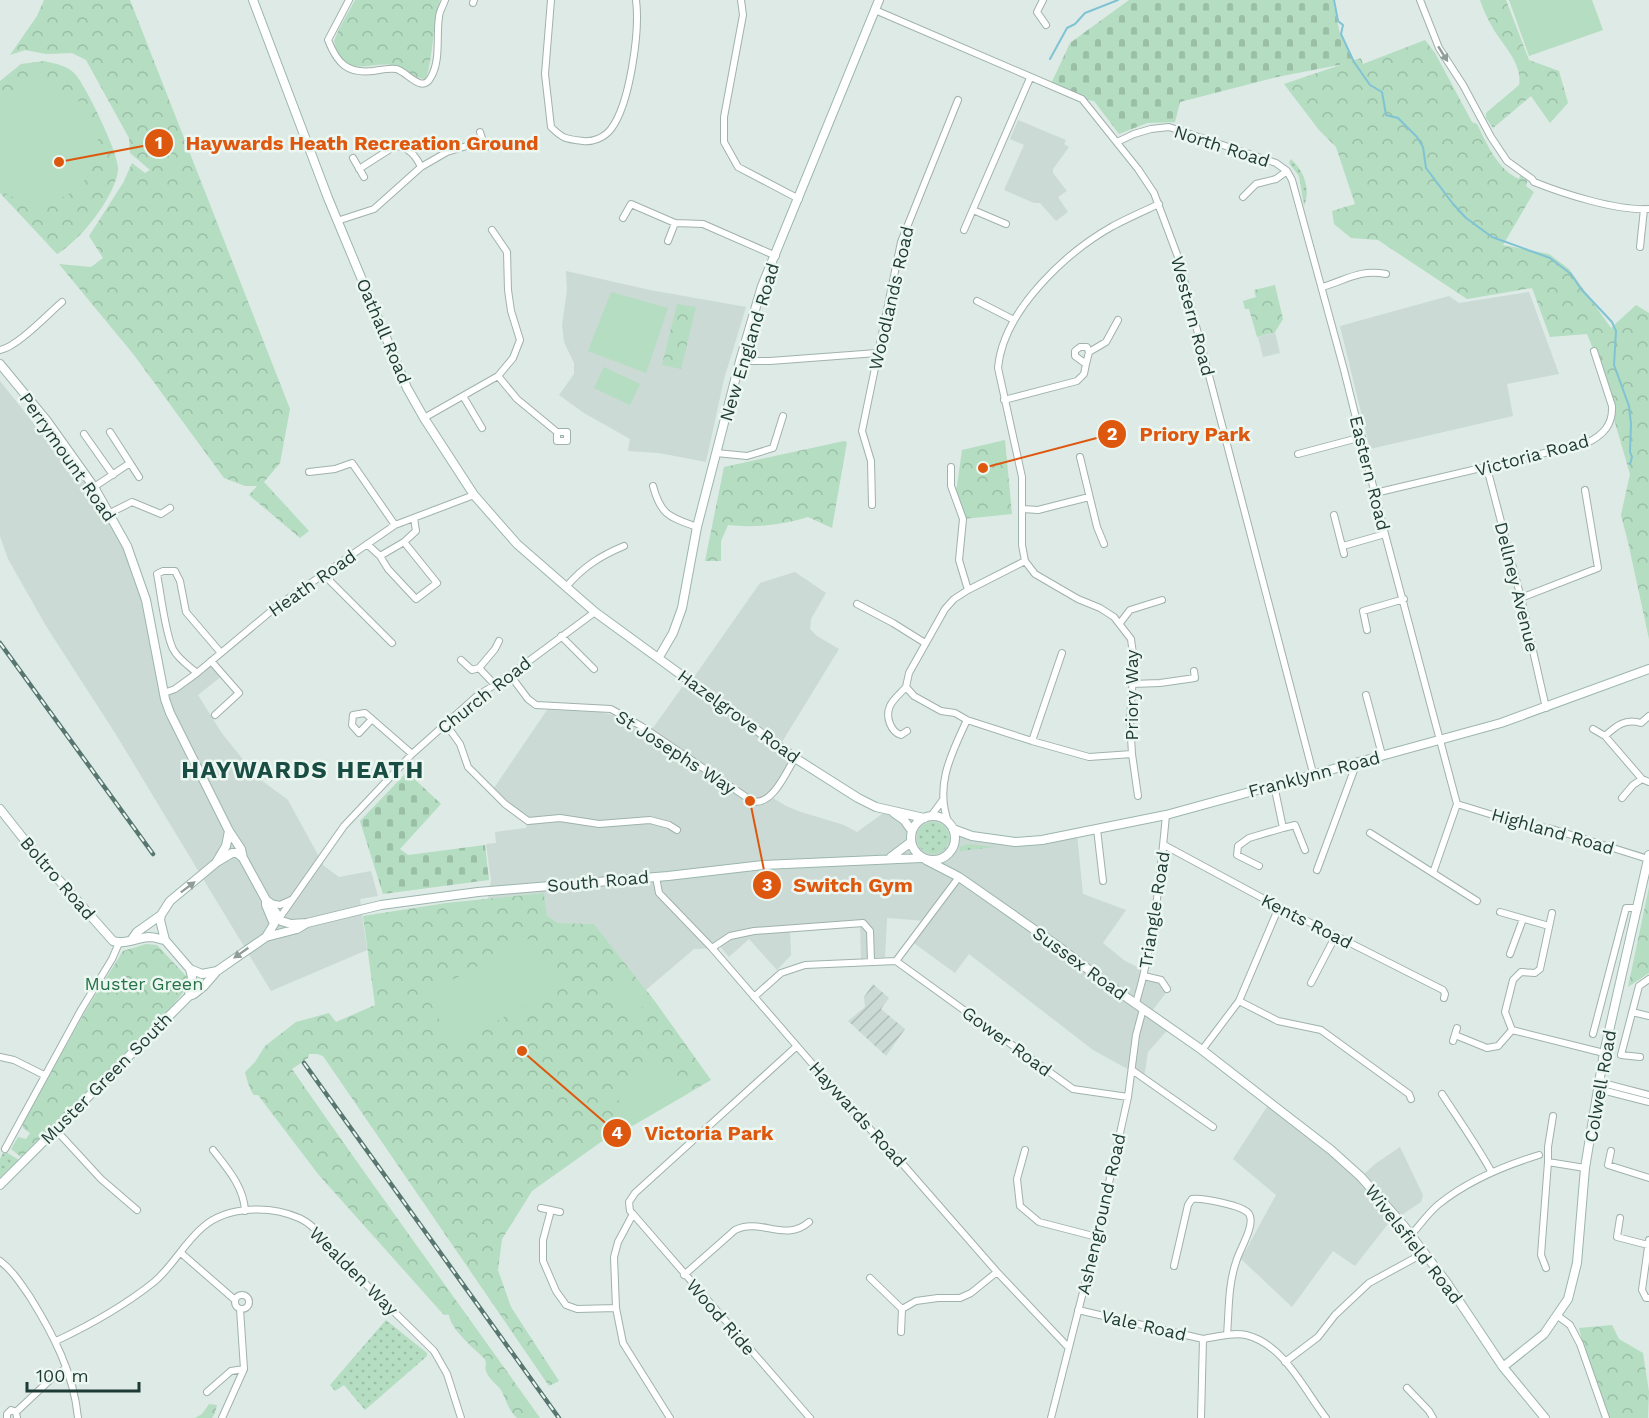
<svg xmlns="http://www.w3.org/2000/svg" width="1649" height="1418" font-family="'Work Sans',sans-serif">
<style>
.built{fill:#cbdad4}
.industrial{fill:url(#industrial-furrows)}
.grass{fill:url(#grass-dots)}
.forest{fill:url(#forest-crowns)}
.cemetery{fill:url(#cemetery-stones)}
.garden{fill:#b4ddc1}
.lines{fill:none;stroke-linecap:round;stroke-linejoin:round}
.stream{stroke:#80c3d4;stroke-width:2}
.street-casing{stroke:#a0b2ac;stroke-width:8}
.secondary-casing{stroke:#9cb6ae;stroke-width:10}
.street{stroke:#fff;stroke-width:6}
.secondary{stroke:#fff;stroke-width:8}
.rail-casing{stroke:#587670;stroke-width:4.5}
.rail{stroke:#edf7f2;stroke-width:2;stroke-dasharray:7;stroke-linecap:butt}
.oneway{fill:#8e9c9a}
.labels{text-anchor:middle;dominant-baseline:central;stroke-width:5;stroke-linejoin:round;paint-order:stroke}
.street-label{font-size:18px;fill:#1e3a34;stroke:#edf7f2}
.park-label{font-size:18px;fill:#267348;stroke:#edf7f2}
.district-label{font-size:24px;font-weight:bold;letter-spacing:1.5px;fill:#194d43;stroke:#edf7f2}
.leader{fill:none;stroke:#de570e;stroke-width:2}
.callout-dot{fill:#de570e;stroke:#edf7f2;stroke-width:2}
.mark-label{font-size:18px;text-anchor:middle;font-weight:bold;fill:#fff}
.callout-label{font-size:20px;text-anchor:middle;font-weight:bold;fill:#de570e;stroke:#edf7f2;stroke-width:5;stroke-linejoin:round;paint-order:stroke}
</style>
<defs>
<pattern id="industrial-furrows" width="10" height="10" patternUnits="userSpaceOnUse" patternTransform="scale(1.5)"><rect width="10" height="10" fill="#cbdad4"/><path d="M-1 1l2-2M0 10L10 0M9 11l2-2" fill="none" stroke="#aebcb7"/></pattern>
<pattern id="grass-dots" width="8" height="8" patternUnits="userSpaceOnUse" patternTransform="scale(1.5)"><rect width="8" height="8" fill="#b4ddc1"/><path d="M2 2h.1M6 6h.1" fill="none" stroke="#9abea6" stroke-width="1.8" stroke-linecap="round"/></pattern>
<pattern id="forest-crowns" width="20" height="18" patternUnits="userSpaceOnUse" patternTransform="scale(1.5)"><rect width="20" height="18" fill="#b4ddc1"/><path d="M2 6a3 3 0 1 1 6 0M12 15a3 3 0 1 1 6 0" fill="none" stroke="#9abea6"/></pattern>
<pattern id="cemetery-stones" width="16" height="16" patternUnits="userSpaceOnUse" patternTransform="scale(1.5)"><rect width="16" height="16" fill="#b4ddc1"/><path d="M2 7V4a2 2 0 0 1 4 0v3zM10 15v-3a2 2 0 0 1 4 0v3z" fill="#9abea6"/></pattern>
</defs>
<rect width="100%" height="100%" fill="#ddeae5"/>
<path class="built" d="M1018,120L1066,140L1064,144L1069,147L1053,169V173L1067,191L1058,197L1068,212L1056,221L1040,203H1034L1004,190L1024,145L1010,139Z
M566,271L650,290L746,307L724,379L706,462L659,453L628,451L630,439L584,413L559,395L574,374V363L564,342L562,325L567,290Z
M1529,292L1559,374L1507,384L1513,416L1370,449L1340,326L1449,296L1459,303Z
M1275,332L1280,353L1263,357L1258,337Z
M0,381L47,440L57,436L111,512L146,600L164,693L211,661L223,675L198,695L221,732L257,777L288,800L324,866L339,877L371,871L378,896L360,899L367,950L271,991L115,733L46,626L8,559L0,536Z
M795,572L826,593L811,619L810,629L817,636L839,649L782,742L694,677L760,583Z
M688,679L795,758L770,796L786,806L801,812L844,825L857,832L889,809L924,818L938,817L944,819L953,829L1015,842L1077,834L1083,894L1126,910L1103,943L1125,961L1148,972L1169,989L1152,1011L1172,1025L1148,1052L1144,1078L1093,1050L969,954L955,973L911,941L926,921L887,918L885,957L861,959L860,923L790,928L791,955L777,970L749,939L729,957L718,944L712,948L694,949L646,990L594,924L558,923L547,916L544,893L488,899L491,880L486,844L496,843L495,832L526,828L528,820L494,788L547,710L600,712L613,715L615,711L650,732Z
M1270,1102L1361,1177L1375,1164L1400,1147L1423,1195L1421,1202L1406,1212L1401,1216L1395,1215L1355,1266L1333,1251L1292,1307L1241,1259L1276,1195L1233,1159Z"/>
<path class="industrial" d="M873,984L889,998L881,1009L905,1029L886,1056L848,1021L865,1007L864,997Z"/>
<path class="grass" d="M1291,159C1304,171 1311,189 1304,206L1299,176L1289,163Z
M917 838a16 16 0 1 1 32 0a16 16 0 1 1-32 0Z
M968,844L995,847L959,851L961,846Z
M4,1151L19,1160L0,1178V1159Z
M386,1320L427,1353V1356L365,1410L344,1385L335,1391L330,1385Z"/>
<path class="forest" d="M44,0H130L290,409L280,463L264,482L309,531L300,538L249,495L257,486H245L224,478L134,355L59,264L91,267L103,258L89,236L123,183L132,163L145,173L150,170L130,153L129,138L86,60L72,53L46,54L25,50L10,55L37,16Z
M355,0H440C432,26 434,53 426,79C412,79 405,66 392,65C372,62 357,74 338,58L334,41L339,29Z
M1480,0H1506L1529,60L1559,71L1568,103L1550,123L1531,96L1493,128L1486,118V113L1519,85C1523,65 1504,46 1494,30C1488,20 1484,11 1480,0Z
M1425,40L1435,53L1472,122L1477,124C1487,144 1497,169 1519,179L1521,174L1528,178L1526,186L1534,192L1503,245L1549,254L1569,269L1611,328L1636,305L1649,313V639L1628,542L1621,515L1630,474L1594,351L1587,334L1550,337L1532,288L1467,299L1378,240L1351,238L1334,224L1332,211L1355,204L1336,147L1319,130L1284,84L1361,58L1363,64Z
M44,61C55,64 68,65 76,75C86,87 121,157 118,171C114,198 80,241 57,254L0,193V81L21,64Z
M1275,285L1283,319L1275,332L1257,337L1249,309H1245L1243,301L1256,297L1254,290Z
M677,304L696,307L681,369L662,365Z
M1005,440L1012,514L963,519L953,494L957,486L962,450Z
M844,441L847,442L832,528L808,517C782,525 755,528 728,525L721,541V561H705L724,467Z
M1649,887V973L1628,987Z
M544,893L547,916L558,923L594,924L654,1000L711,1080L634,1125L608,1137L532,1191L502,1239L498,1270L511,1307L559,1381L549,1386L323,1056L317,1054H309L308,1058L292,1069C373,1186 457,1301 540,1418H517C509,1410 507,1403 503,1394C500,1385 489,1381 486,1371C484,1366 488,1363 484,1358C474,1349 450,1328 449,1315L443,1314L318,1174L258,1095H254C251,1093 246,1077 245,1072L255,1062L265,1046L296,1022L329,1013L336,1022L375,1005L363,916L446,903Z
M146,944L157,945L187,977L185,990L173,1005L21,1157L11,1149L18,1137L26,1139L30,1133L23,1128V1123L86,1010L123,951Z
M1612,1325L1619,1339L1643,1353L1649,1392L1648,1418H1606L1592,1382L1579,1328Z
M209,1404L217,1405L215,1413L212,1418H195L202,1414Z"/>
<path class="cemetery" d="M1129,0H1333L1340,34L1354,62L1277,77L1180,102L1175,122L1147,123L1119,134L1094,101L1082,99L1050,86L1070,43Z
M407,772L441,804L400,849L408,855L485,845L489,880L383,894L360,821Z"/>
<path class="garden" d="M1509,0H1592L1603,30L1529,56Z
M35,84C41,85 47,85 53,86C64,89 73,96 81,103C131,154 64,234 0,190V98L15,89Z
M611,292L668,308L646,373L588,351Z
M604,367L640,384L630,405L594,388Z
M532,937L559,988L452,1045L426,994Z
M623,980L645,1005L632,1016L610,991Z
M667,1061L687,1094L633,1125L613,1091Z"/>
<g class="lines">
<path class="stream" d="M1334,0L1338,21L1343,25L1341,34L1354,62L1370,85L1382,92L1386,115L1398,118L1417,137L1423,147L1426,168L1453,204L1466,218L1492,237L1550,258L1571,274L1581,289L1612,322L1616,331L1614,365L1629,406L1631,424L1630,452L1632,457L1630,464
M1050,59L1067,28L1075,24L1085,13L1118,0"/>
<defs>
<path id="street" d="M349,0L328,40C337,63 347,74 373,71C380,70 389,68 396,69C407,71 422,95 431,77C441,60 436,36 439,17C439,12 443,6 445,0
M551,0L545,74L551,127C563,139 566,139 583,141C593,142 604,138 611,129C630,104 640,31 636,0
M741,0L743,15L724,117V142L738,167L799,199
M1043,0L1037,12L1046,25
M1420,0L1439,48L1463,85L1491,137L1507,161L1532,179L1534,182C1564,194 1617,211 1649,209
M473,3L474,0
M875,10L1082,99L1138,169L1154,193L1178,257L1313,773
M480,132L485,148
M1117,142L1134,134L1151,129L1169,127L1276,163L1287,171L1292,180L1344,370L1385,534L1457,804L1433,873
M353,158L364,177
M359,169L395,146C409,147 416,156 421,167
M1243,197L1256,184L1276,179L1287,171
M973,210L1006,224
M623,218L631,204L675,223L703,224L776,256
M337,221L374,209L421,167L447,152L483,141
M964,230L1030,78
M668,241L675,223
M1640,247L1644,209
M1322,287C1347,280 1359,269 1386,274
M977,301L1014,320
M1080,347H1087L1089,352L1086,364L1075,356V351Z
M0,350C17,347 48,314 62,302
M1089,352L1106,342L1118,320
M740,361H770L877,353
M498,376L517,399L557,432
M463,396L482,428
M1004,400L1077,381L1084,374L1086,364
M424,418L498,376L513,358L520,340L511,311L508,290L507,252L492,230
M557,432H567V441H557Z
M84,434L113,475
M716,453L747,456L773,448L783,416
M1298,454L1362,437
M1080,457L1097,527L1104,544
M130,463L139,477
M951,467V486L963,519L959,560L968,590
M1487,468L1521,598L1546,708
M309,472L335,469L352,463L395,525
M653,486C661,516 670,517 697,527
M94,487L130,463L110,432
M1375,493L1587,443C1603,435 1613,425 1612,406L1594,351
M872,505L871,461L862,431L901,242L958,100
M1023,509L1038,510L1089,497
M110,513L132,502L161,514L170,508
M1334,515L1344,554
M367,544L380,556L404,542L416,531L414,518
M1343,546L1385,534
M380,556L388,569L416,599L437,583L404,542
M323,574L392,643
M566,587C583,567 600,556 624,546
M1521,598L1598,568L1585,490
M857,604L893,623L925,643
M1120,623L1130,610L1162,600
M1367,630L1363,611L1404,599
M561,636L594,669
M461,660L472,670L479,668
M211,661L239,693L215,715
M197,673C189,666 178,659 173,649C165,633 161,594 157,574L163,571H175L180,581L186,612L221,653
M510,675L528,699L536,705L611,709L641,726L752,801C772,807 786,772 795,758
M1132,684L1160,683L1195,678L1194,671
M495,685L479,668L495,649L499,641
M906,687L914,696L941,711L955,713L967,720L1032,741L1089,757L1132,754
M906,687L909,673L945,609L954,599L968,590L1025,561
M906,687C901,693 893,699 890,706C885,717 891,732 901,735L907,731
M164,693L175,689L197,673L276,607L395,525L474,495
M1366,695L1382,755
M372,719L359,733L352,725L353,715L365,713L412,754
M445,723L460,744L468,767L505,804L528,821L560,818L599,824L650,820L669,825L677,830
M1593,729L1605,736L1642,779
M1605,736C1616,726 1625,718 1641,723L1649,716
M1032,741L1062,653
M1274,785L1283,828L1295,825L1305,850
M1138,796L1132,754L1130,720L1134,661L1131,639L1114,617L1100,608L1078,599L1035,574L1025,561L1022,545V477L998,368C1003,311 1065,253 1113,226C1128,218 1144,211 1159,204
M1622,798L1633,785L1642,779L1649,782
M1457,804L1522,824L1552,829L1648,859
M931,816L942,801
M949,824C934,787 951,754 967,720
M1097,829L1103,881
M1370,833L1477,901
M1164,845L1279,907L1443,990L1445,994L1444,998
M1259,866L1237,855L1238,846L1249,838L1283,828
M1317,870L1357,762
M656,877L659,893L712,948L854,1112L900,1161L997,1272L1068,1347
M270,903L280,905L291,900
M1500,912L1549,926
M278,920L344,826L412,754L477,696L510,675L595,612
M712,948L730,936L754,931L863,923L870,931L871,961
M1510,954L1523,919
M896,961L959,877
M1144,976L1161,980L1167,989
M1311,983L1336,935
M754,997L781,973L805,965L896,961L1073,1089L1128,1097
M1239,1001L1278,1021L1321,1030L1409,1094L1411,1099
M1136,1003C1154,943 1160,878 1166,815
M1632,1012L1649,1016
M1512,1030L1505,1012L1513,980L1521,972L1535,973L1540,969L1552,913
M1512,1030L1604,1053
M1593,1034L1626,908H1638
M1455,1035L1487,1048L1498,1046L1512,1030
M1453,1041L1457,1028
M797,1046L635,1193L629,1202L630,1211L633,1214L810,1418
M1202,1050L1239,1001L1279,907
M0,1057L14,1060L44,1075
M1640,1057L1621,1055L1639,986L1649,979
M1132,1070L1213,1127
M1599,1082L1649,1095
M1598,1089L1649,1102
M1442,1094C1459,1120 1476,1144 1491,1171
M55,1129L101,1179L137,1210
M5,1149L81,1010L112,959L119,943
M213,1150C227,1168 244,1187 245,1211
M1025,1150L1017,1179L1020,1206L1039,1222L1097,1237
M1611,1151L1608,1165L1649,1178
M1548,1162L1585,1168
M541,1208L560,1212
M551,1210L543,1240V1261L556,1291L566,1305L577,1309L616,1308
M633,1214L618,1242L614,1257L616,1308L623,1343L670,1418
M1620,1218L1617,1237L1648,1245
M1411,1235C1420,1225 1429,1212 1439,1204C1469,1180 1503,1166 1539,1155
M1649,1240L1642,1290L1646,1298H1649
M181,1253L235,1300
M0,1261C13,1271 21,1284 30,1297C53,1334 74,1374 78,1418
M1174,1266L1188,1205L1192,1199C1202,1198 1243,1205 1249,1214C1256,1225 1239,1250 1236,1262C1228,1285 1229,1311 1227,1335
M1546,1268L1541,1255L1548,1162V1147L1553,1116
M684,1275L735,1230C760,1217 785,1243 809,1222
M870,1278L902,1309L901,1332
M235 1302a7 7 0 1 1 14 0a7 7 0 1 1-14 0Z
M902,1309L916,1301L938,1298H960L971,1293L997,1272
M1078,1310L1203,1339L1201,1418
M1558,1316L1570,1325L1580,1344L1606,1418
M1203,1339C1216,1337 1233,1332 1246,1335C1284,1344 1304,1390 1326,1418
M56,1341C90,1325 124,1306 154,1282C173,1266 184,1243 203,1227C227,1206 270,1205 299,1218C313,1224 323,1237 331,1250L434,1351L447,1374L461,1418
M1285,1362L1318,1337L1335,1315L1369,1283L1424,1253
M1407,1388L1429,1411L1433,1418
M207,1392L231,1371L244,1369
M16,1412L51,1379L66,1368
M7,1418V1414L11,1410L16,1412L17,1418
M222,1418L244,1369L240,1309
M1051,1418L1097,1237L1128,1097L1136,1035L1143,1009"/>
<path id="secondary" d="M253,0L328,198L407,388L424,418L474,495L517,544L595,612L795,758L858,798L876,807L924,818
M0,364L47,421L94,487L127,546L146,600L165,699L170,713L229,831L241,849L243,858L266,900V905L274,924L266,937
M659,657L673,633L682,608L697,527L740,361L762,286L879,0
M0,809L34,852L113,941C123,945 137,938 149,937C155,937 159,939 165,940
M894,813L904,820L912,831
M911 838a22 22 0 1 1 44 0a22 22 0 1 1-44 0Z
M953,829L972,836L1015,842L1042,840L1166,815L1501,723L1649,669
M891,857L911,842
M926,860L959,877L1055,944L1106,983L1202,1050L1331,1150L1361,1177L1404,1226L1447,1283L1503,1367L1545,1418
M217,861L226,846L229,831
M266,900L270,903L281,921L291,924L307,923L381,905L478,892L668,876L763,865L921,858
M161,915L160,920L165,940L190,969L202,974L217,971
M132,939L137,932L161,915L170,901L217,862L232,853H237L243,858
M189,996L192,977L190,969
M0,1185L189,996L194,994L204,986L217,971L266,937L297,929L307,923
M1503,1367L1544,1334L1568,1299L1577,1263L1585,1168L1604,1053L1649,855"/>
</defs>
<use href="#street" class="street-casing"/>
<use href="#secondary" class="secondary-casing"/>
<use href="#street" class="street"/>
<use href="#secondary" class="secondary"/>
<defs>
<path id="rail" d="M0,643L153,854
M304,1063L559,1418"/>
</defs>
<use href="#rail" class="rail-casing"/>
<use href="#rail" class="rail"/>
</g>
<defs><path id="oneway-solid" d="M-6-.8H1V-3.2L6.5 0L1 3.2V.8H-6Z" transform="scale(1.5)"/></defs>
<g class="oneway">
<use href="#oneway-solid" transform="translate(1443 54) rotate(58)"/>
<use href="#oneway-solid" transform="translate(188 887) rotate(-37)"/>
<use href="#oneway-solid" transform="translate(241 953) rotate(145)"/>
</g>
<g class="labels">
<g class="street-label">
<text transform="translate(1222 146) rotate(18)">North Road</text>
<text transform="translate(891 298) rotate(-77)">Woodlands Road</text>
<text transform="translate(1193 316) rotate(75)">Western Road</text>
<text transform="translate(384 331) rotate(67)">Oathall Road</text>
<text transform="translate(749 342) rotate(-73)">New England Road</text>
<text transform="translate(1532 455) rotate(-15)">Victoria Road</text>
<text transform="translate(68 457) rotate(55)">Perrymount Road</text>
<text transform="translate(1370 473) rotate(76)">Eastern Road</text>
<text transform="translate(312 583) rotate(-35)">Heath Road</text>
<text transform="translate(1517 587) rotate(76)">Dellney Avenue</text>
<text transform="translate(484 695) rotate(-38)">Church Road</text>
<text transform="translate(1131 695) rotate(-90)">Priory Way</text>
<text transform="translate(739 716) rotate(36)">Hazelgrove Road</text>
<text transform="translate(676 752) rotate(33)">St Josephs Way</text>
<text transform="translate(1314 774) rotate(-15)">Franklynn Road</text>
<text transform="translate(1553 831) rotate(16)">Highland Road</text>
<text transform="translate(58 878) rotate(49)">Boltro Road</text>
<text transform="translate(598 881) rotate(-5)">South Road</text>
<text transform="translate(1154 910) rotate(-81)">Triangle Road</text>
<text transform="translate(1307 921) rotate(27)">Kents Road</text>
<text transform="translate(1080 963) rotate(36)">Sussex Road</text>
<text transform="translate(1007 1041) rotate(36)">Gower Road</text>
<text transform="translate(106 1078) rotate(-45)">Muster Green South</text>
<text transform="translate(1600 1086) rotate(-80)">Colwell Road</text>
<text transform="translate(858 1114) rotate(48)">Haywards Road</text>
<text transform="translate(1101 1214) rotate(-77)">Ashenground Road</text>
<text transform="translate(1414 1244) rotate(52)">Wivelsfield Road</text>
<text transform="translate(354 1271) rotate(45)">Wealden Way</text>
<text transform="translate(721 1317) rotate(49)">Wood Ride</text>
<text transform="translate(1144 1325) rotate(13)">Vale Road</text>
</g>
<g class="park-label">
<text x="144" y="983">Muster Green</text>
</g>
<g class="district-label">
<text x="303" y="770">HAYWARDS HEATH</text>
</g>
</g>
<path class="leader" d="M59 162L159 143M983 468L1112 434M750 801L767 885M522 1051L617 1133"/>
<g class="callout-dot">
<circle cx="59" cy="162" r="6"/>
<circle cx="983" cy="468" r="6"/>
<circle cx="750" cy="801" r="6"/>
<circle cx="522" cy="1051" r="6"/>
<circle cx="159" cy="143" r="15"/>
<circle cx="1112" cy="434" r="15"/>
<circle cx="767" cy="885" r="15"/>
<circle cx="617" cy="1133" r="15"/>
</g>
<g class="mark-label">
<text x="159" y="149">1</text>
<text x="1112" y="440">2</text>
<text x="767" y="891">3</text>
<text x="617" y="1139">4</text>
</g>
<g class="callout-label">
<text x="362" y="150">Haywards Heath Recreation Ground</text>
<text x="1195" y="441">Priory Park</text>
<text x="853" y="892">Switch Gym</text>
<text x="709" y="1140">Victoria Park</text>
</g>
<path d="M27 1382v9h112v-9" fill="none" stroke="#1e3a34" stroke-width="3"/>
<text x="36" y="1382" font-size="18" fill="#1e3a34" stroke="#edf7f2" stroke-width="4.5" paint-order="stroke">100 m</text>
</svg>
